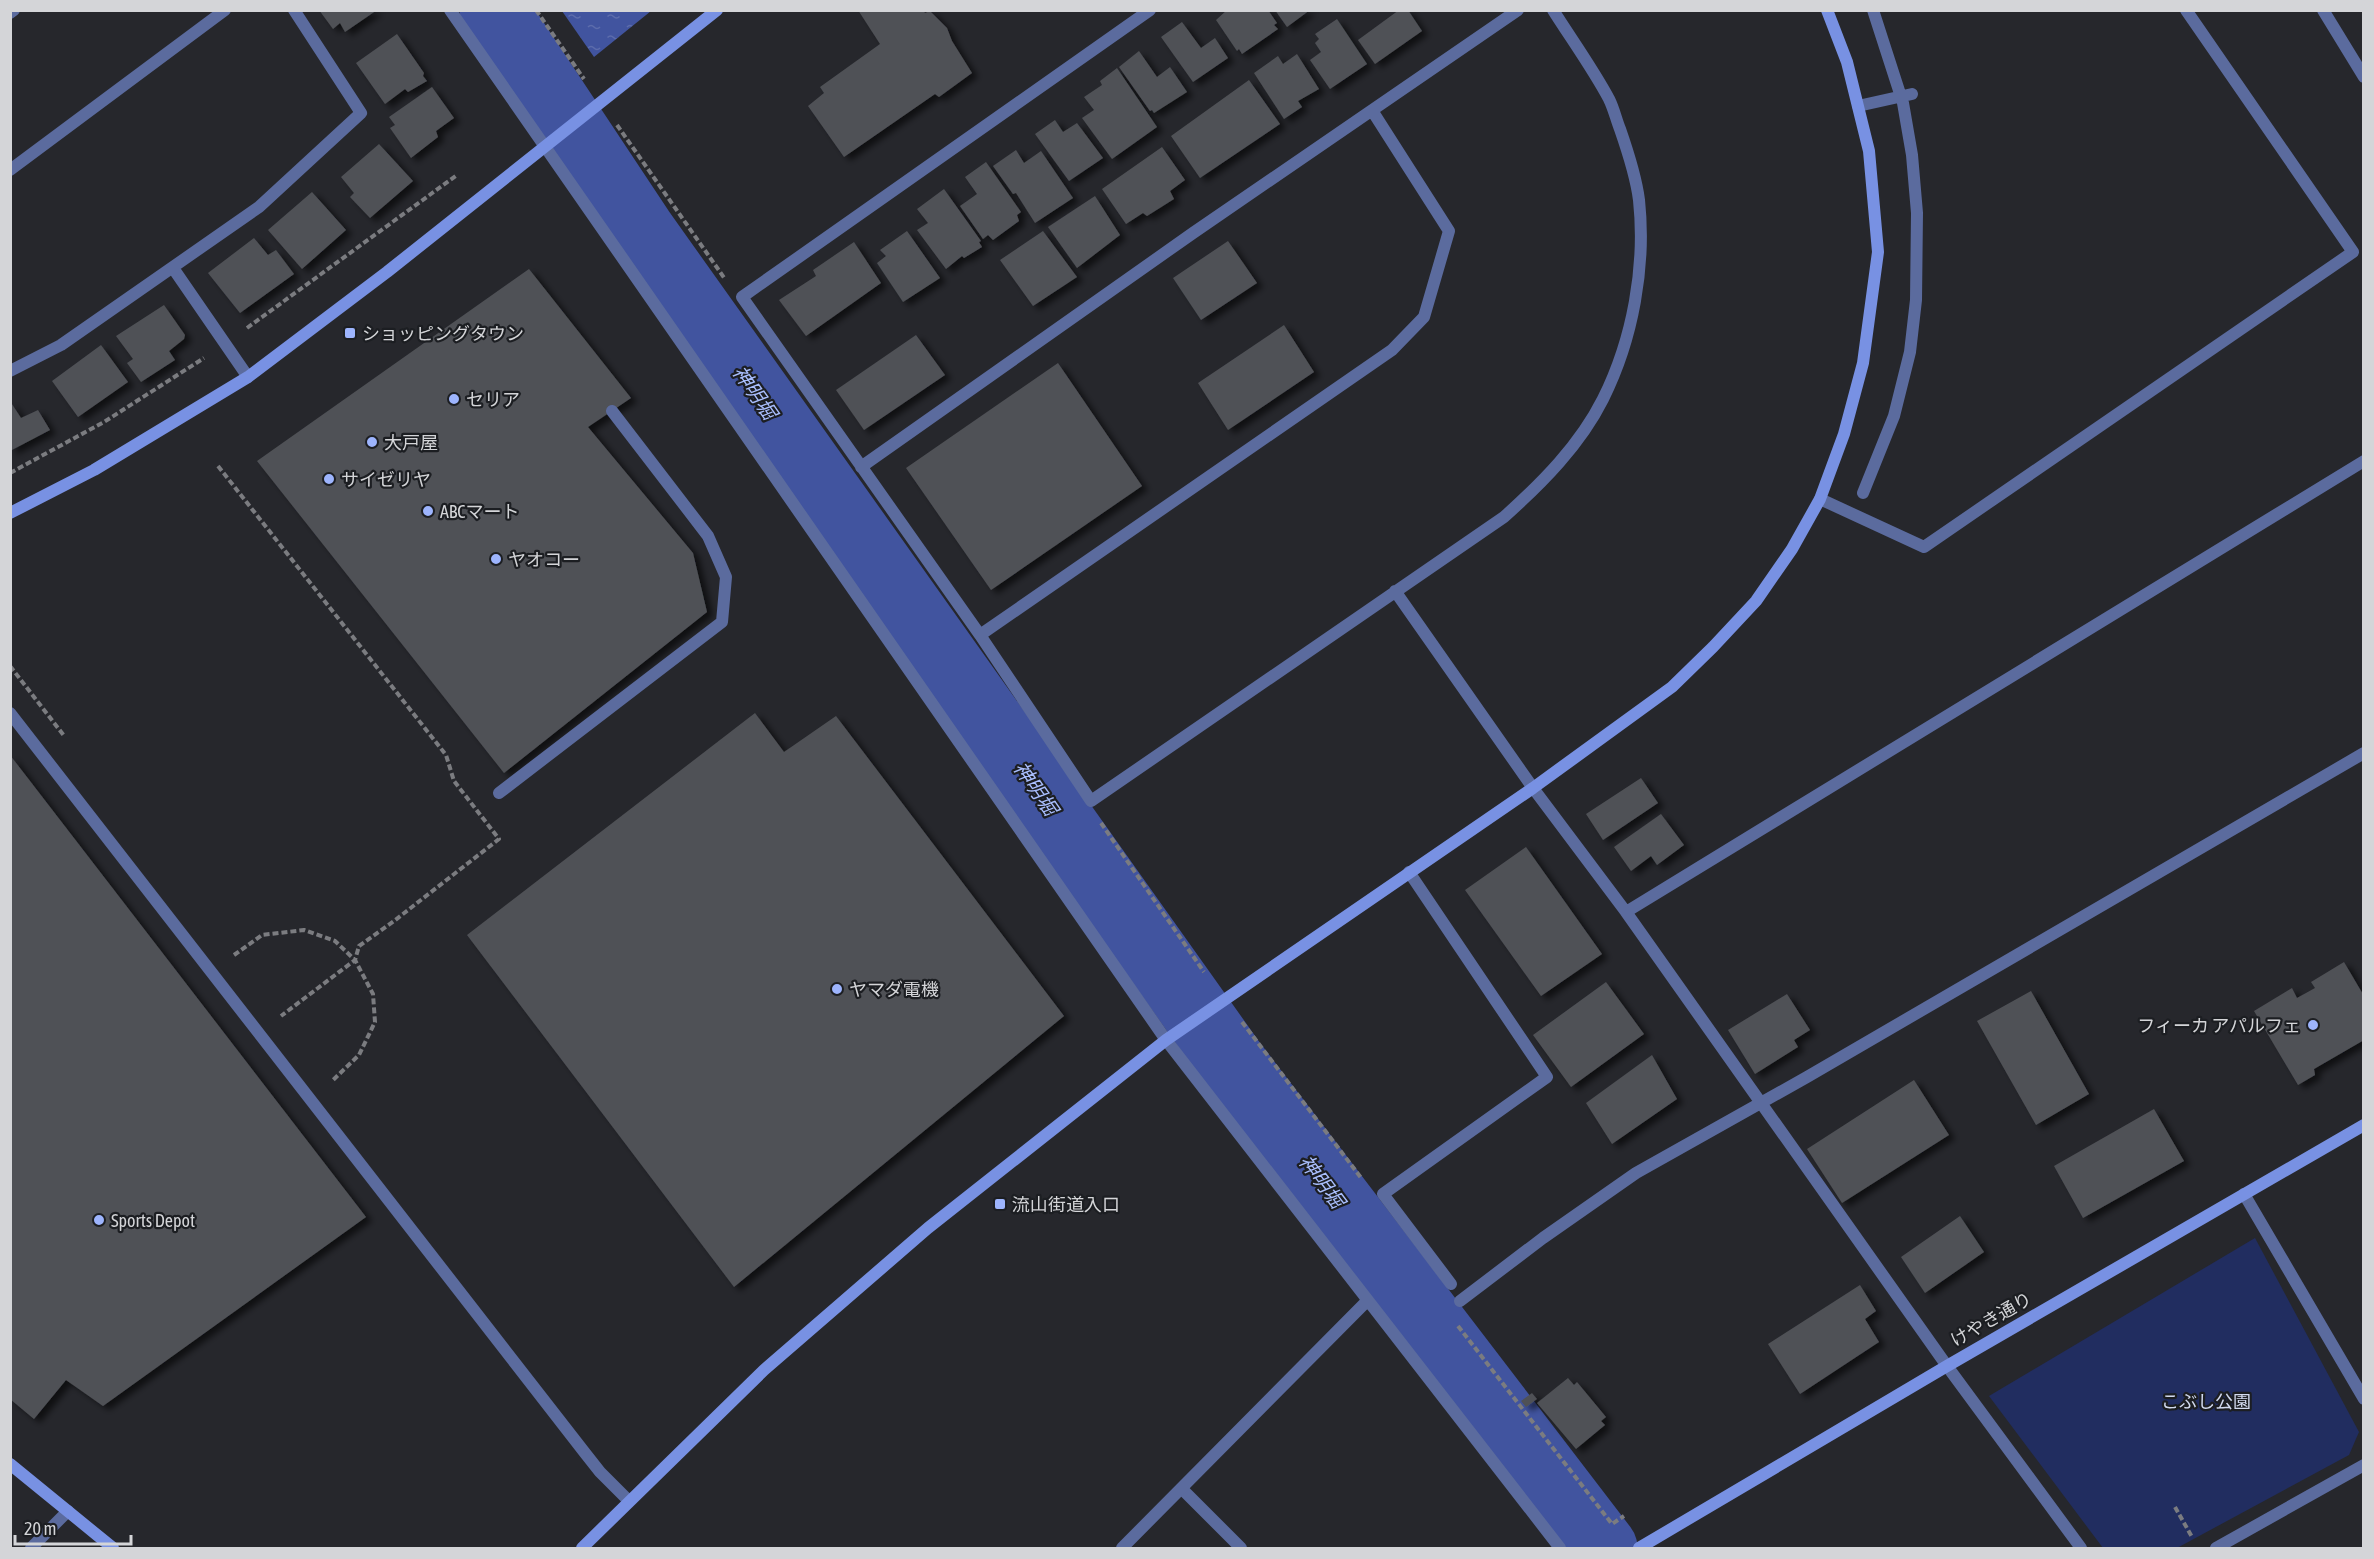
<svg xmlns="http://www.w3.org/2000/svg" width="2374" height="1559" font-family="'Asap Condensed','Noto Sans JP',sans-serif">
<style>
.green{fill:#212d60}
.water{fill:url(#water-ripples)}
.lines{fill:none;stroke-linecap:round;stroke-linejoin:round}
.river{stroke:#41549f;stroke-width:69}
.building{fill:#4f5156;filter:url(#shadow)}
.path{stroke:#7b7c80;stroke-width:4;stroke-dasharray:6 3;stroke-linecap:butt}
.lane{stroke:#5b6b9e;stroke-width:12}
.street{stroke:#5b6b9e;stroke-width:12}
.secondary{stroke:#7891e3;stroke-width:12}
.poi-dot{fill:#9db4fd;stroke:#1c1e22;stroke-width:2}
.labels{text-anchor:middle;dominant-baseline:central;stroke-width:4.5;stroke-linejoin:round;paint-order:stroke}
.poi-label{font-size:18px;fill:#d4d5d8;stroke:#1c1e22;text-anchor:start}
.street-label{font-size:18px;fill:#d4d5d8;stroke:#1c1e22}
.park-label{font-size:18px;fill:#d2daef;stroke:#1c1e22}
.water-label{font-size:20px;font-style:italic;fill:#a9befd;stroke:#1c1e22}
</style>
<defs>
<pattern id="water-ripples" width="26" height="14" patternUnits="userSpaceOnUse" patternTransform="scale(1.5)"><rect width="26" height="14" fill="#41549f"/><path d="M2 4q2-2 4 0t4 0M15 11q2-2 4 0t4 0" fill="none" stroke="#5c6cac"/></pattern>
<filter id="shadow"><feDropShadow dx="6" dy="4" stdDeviation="3" flood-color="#0009"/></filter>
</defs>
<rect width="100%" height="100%" fill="#26272c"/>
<path class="green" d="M2255,1238L2359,1432L2349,1455L2177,1548H2103L1989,1396Z"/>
<path class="water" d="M562,11H651L594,57Z"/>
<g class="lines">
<path class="river" d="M494,10L642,233L1232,1063L1603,1548"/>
</g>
<path class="building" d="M319,10H377L345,32L340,23L333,29Z
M858,10H923L925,13L930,11L947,28L952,41L972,73L939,97L935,94L844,157L808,106L824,93L820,87L880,44Z
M1227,10H1268L1277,23L1274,25L1278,29L1242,54L1239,49L1237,51L1216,20Z
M1275,10H1310L1287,27Z
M1399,10H1408L1422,31L1375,64L1358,40Z
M1337,19L1367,64L1330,89L1310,60L1321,52L1315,43L1319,39L1315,34Z
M1182,22L1201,48L1215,38L1228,58L1193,82L1161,37Z
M397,34L424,73L423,76L427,81L408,92L405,89L385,104L356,63Z
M1139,51L1157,77L1170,67L1187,92L1154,113L1152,110L1150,111L1119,67Z
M1297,54L1319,89L1298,101L1302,107L1284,119L1254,73L1278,56L1283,64Z
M1117,68L1157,127L1112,159L1082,118L1094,110L1084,97L1102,85L1100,81Z
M1249,80L1280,124L1200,178L1171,136Z
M432,87L454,118L436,131L438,137L411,158L390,128L395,125L389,117Z
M1055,120L1063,132L1077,123L1103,158L1069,181L1035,134Z
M379,144L413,181L370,218L350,197L354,193L341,177Z
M1162,147L1185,180L1170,191L1174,199L1147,216L1143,213L1126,224L1102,189Z
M1016,150L1024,163L1041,151L1073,198L1035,223L1016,193L1013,194L993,166Z
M986,162L1021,212L1017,215L1019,221L993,240L988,235L983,239L960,206L977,194L965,177Z
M944,189L981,241L979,242L982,247L964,258L962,256L946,269L917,230L928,223L917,209Z
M312,192L346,230L302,269L268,230Z
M1095,196L1120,235L1077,268L1048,227Z
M907,231L940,278L903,302L877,263L886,256L880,250Z
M1043,231L1077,277L1033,306L1000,260Z
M254,238L268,255L276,250L294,274L240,313L208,273Z
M1228,241L1257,283L1201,320L1173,278Z
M854,242L881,283L806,336L779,300L816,276L813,270Z
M529,269L631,398L588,427L693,553L707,612L504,773L257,461Z
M164,305L185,335L184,339L169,351L175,360L141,382L127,363L133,359L116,336Z
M1284,325L1314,372L1228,430L1198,383Z
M916,335L945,375L864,430L836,390Z
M101,345L128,382L78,417L52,381Z
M1058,363L1142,486L991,590L906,468Z
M10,401L21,418L38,410L50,430L10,451Z
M755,713L784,752L836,716L1064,1016L734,1287L467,935Z
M10,755L366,1217L103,1406L66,1380L34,1419L10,1399Z
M1641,778L1658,803L1603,840L1586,814Z
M1661,814L1684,845L1657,865L1651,856L1631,871L1614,847Z
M1526,847L1602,954L1541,996L1465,890Z
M2344,962L2364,996V1040L2314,1069L2315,1075L2298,1085L2254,1011L2292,988L2297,998L2315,988L2311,982Z
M1606,982L1644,1034L1571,1087L1533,1035Z
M2031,991L2089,1094L2036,1125L1977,1021Z
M1787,994L1810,1030L1794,1040L1798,1047L1755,1074L1728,1030Z
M1652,1055L1677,1099L1612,1144L1586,1103Z
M1914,1080L1949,1135L1842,1203L1807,1149Z
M2154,1109L2184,1161L2083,1218L2054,1166Z
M1960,1216L1984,1252L1925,1293L1901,1257Z
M1860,1285L1876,1311L1865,1319L1879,1342L1800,1394L1768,1344Z
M1568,1378L1574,1385L1577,1382L1606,1417L1601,1421L1605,1425L1576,1449L1537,1403Z
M1532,1393L1537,1399L1526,1407L1521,1401Z"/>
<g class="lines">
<path class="path" d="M536,10L584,79
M617,125L725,279
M247,328L457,175
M218,466L446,755L454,781L499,839L394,921L359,946L355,960L281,1016
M10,473L104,422L204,358
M10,666L65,737
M1101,823L1204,972
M234,955L262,935L304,930L335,941L355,960L373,994L375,1022L359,1055L332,1081
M1242,1022L1362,1179
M1458,1326L1612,1524L1624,1516
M2175,1507L2192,1537"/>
<path class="lane" d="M1858,106L1912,94
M1863,493L1894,416L1910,352L1916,300L1917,213L1912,155L1903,103L1873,10
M499,793L722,622L726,577L708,536L612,411
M1182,1489L1241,1548
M31,1548L68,1511"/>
<path class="street" d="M450,10L1166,1040L1560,1548
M1150,10L742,297L980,635L1091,801L1504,517C1542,483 1580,445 1603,399C1633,339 1646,266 1639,200C1636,176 1628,152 1620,129C1616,119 1614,109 1609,99C1593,69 1572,40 1553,10
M2323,10L2364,77
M10,13L14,10
M10,170L225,10
M173,268L248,377
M10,371L61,345L259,207L361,113L294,10
M861,467L1193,233L1518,10
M1820,499L1924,547L2353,252L2186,10
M1395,591L1533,788L1626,912L1947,1366L2081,1548
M980,635L1392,350L1424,317L1449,231L1373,112
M10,713L585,1453L600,1472L629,1501
M1409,872L1547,1077L1383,1194L1451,1284
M1626,912L2364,461
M2244,1194L2364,1399
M1460,1301L1543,1238L1636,1173L1807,1077L2364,753
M1122,1548L1367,1301
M2216,1548L2364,1465"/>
<path class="secondary" d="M10,513L94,470L248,377L387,272L717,10
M10,1464L113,1548
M582,1548L764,1370L928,1228L1166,1040L1533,788L1672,687L1713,647L1756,601L1792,549L1820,499L1844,434L1863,363L1878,252L1869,151L1847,62L1827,10
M1639,1548L1947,1366L2364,1125"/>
</g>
<g class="poi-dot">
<rect x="344" y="327" width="12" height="12" rx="3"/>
<circle cx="454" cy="399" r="6"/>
<circle cx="372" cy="442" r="6"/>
<circle cx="329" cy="479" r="6"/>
<circle cx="428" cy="511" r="6"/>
<circle cx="496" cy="559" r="6"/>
<circle cx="837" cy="989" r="6"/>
<circle cx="2313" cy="1025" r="6"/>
<rect x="994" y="1198" width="12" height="12" rx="3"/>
<circle cx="99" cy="1220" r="6"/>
</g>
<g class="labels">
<g class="poi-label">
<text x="362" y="333">ショッピングタウン</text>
<text x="466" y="399">セリア</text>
<text x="384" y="442">大戸屋</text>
<text x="341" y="479">サイゼリヤ</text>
<text x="440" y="511">ABCマート</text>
<text x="508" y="559">ヤオコー</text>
<text x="849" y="989">ヤマダ電機</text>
<text x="2301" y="1025" text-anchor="end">フィーカ アパルフェ</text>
<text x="1012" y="1204">流山街道入口</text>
<text x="111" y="1220">Sports Depot</text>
</g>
<g class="street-label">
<text transform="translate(1991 1319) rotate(-30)">けやき通り</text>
</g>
<g class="park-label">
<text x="2206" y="1401">こぶし公園</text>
</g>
<g class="water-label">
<text transform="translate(755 392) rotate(55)">神明堀</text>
<text transform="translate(1036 788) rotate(55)">神明堀</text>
<text transform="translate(1322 1181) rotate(53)">神明堀</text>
</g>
</g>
<rect width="2374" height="1559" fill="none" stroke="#d4d5d8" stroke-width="24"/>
<path d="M15 1535v9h116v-9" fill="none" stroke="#d4d5d8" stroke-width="3"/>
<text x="24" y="1535" font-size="18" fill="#d4d5d8" stroke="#1c1e22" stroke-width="4.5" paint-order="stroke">20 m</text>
</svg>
